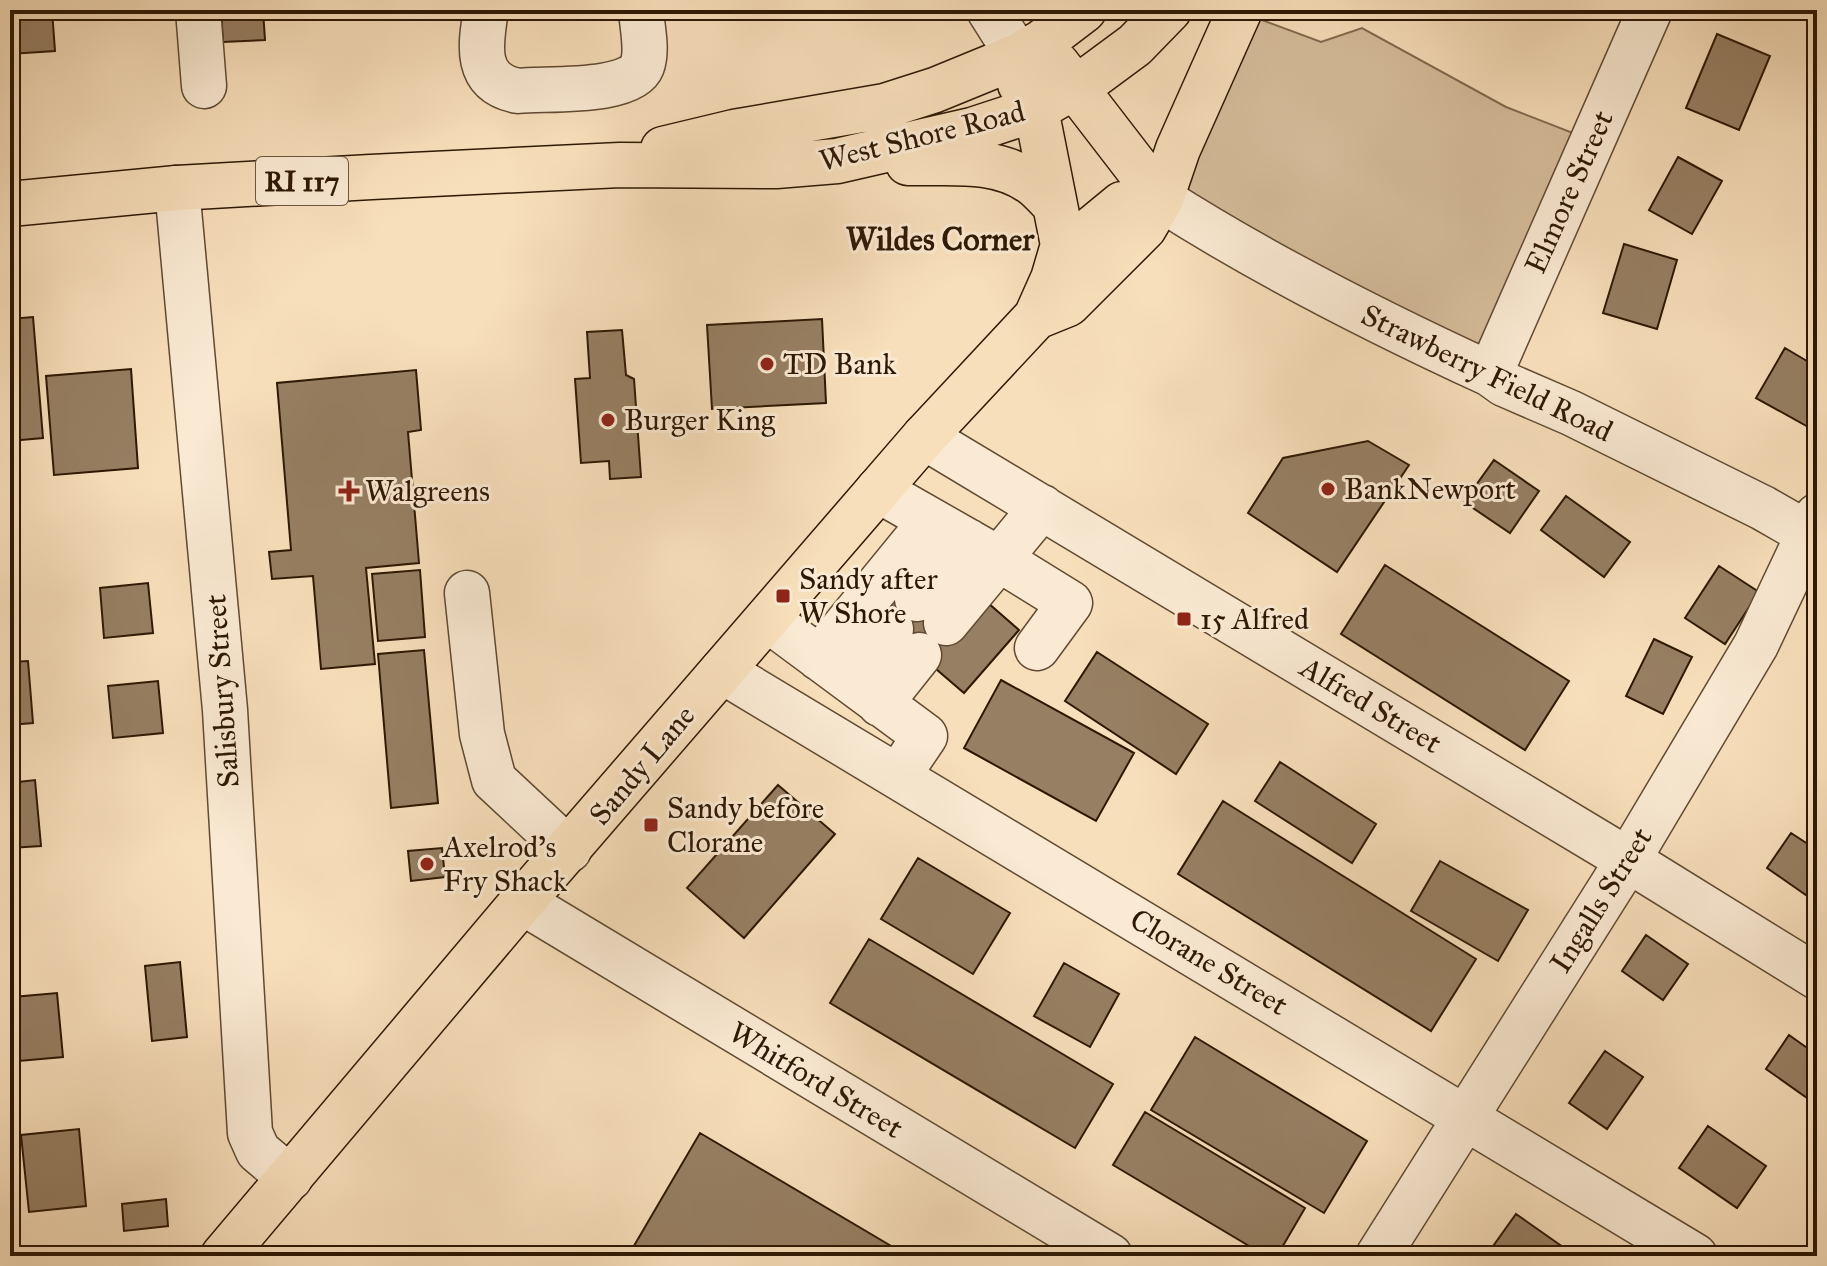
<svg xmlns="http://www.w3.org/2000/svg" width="1827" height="1266" font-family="'IM FELL Great Primer',serif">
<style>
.green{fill:#d6bd9c;stroke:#826a50;stroke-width:2}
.building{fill:#977f63;stroke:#2e1804;stroke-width:2}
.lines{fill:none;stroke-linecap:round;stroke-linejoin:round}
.minor-casing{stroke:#604a32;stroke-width:47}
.major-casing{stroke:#2e1804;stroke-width:47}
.minor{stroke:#faead3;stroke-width:44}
.major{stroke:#f8dfbb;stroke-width:44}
.poi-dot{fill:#8f2418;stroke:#faead3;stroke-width:3}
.labels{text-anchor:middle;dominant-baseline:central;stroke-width:6;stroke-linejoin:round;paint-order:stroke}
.shield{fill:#faead3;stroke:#6b5742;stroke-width:2}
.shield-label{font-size:28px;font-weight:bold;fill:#2e1804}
.street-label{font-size:30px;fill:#2e1804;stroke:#faead3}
.poi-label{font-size:30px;fill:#2e1804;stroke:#faead3;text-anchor:start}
.neighbourhood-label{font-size:32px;font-weight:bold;fill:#2e1804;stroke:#faead3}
</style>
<rect width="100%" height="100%" fill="#f8dfbb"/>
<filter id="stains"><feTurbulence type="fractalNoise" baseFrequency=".0025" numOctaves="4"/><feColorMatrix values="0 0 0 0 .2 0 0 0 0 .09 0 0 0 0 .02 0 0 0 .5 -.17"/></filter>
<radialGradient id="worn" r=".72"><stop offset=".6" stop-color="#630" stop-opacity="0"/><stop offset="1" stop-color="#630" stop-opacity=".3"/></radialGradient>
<path class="green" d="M1243,13L1321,42L1362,28L1506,107L1591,140L1493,370L1147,197Z"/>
<path class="building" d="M10,10H52L55,51L10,54Z
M221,10H263L265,40L223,42Z
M1717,34L1770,56L1739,130L1686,108Z
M1678,157L1722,181L1692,234L1649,210Z
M1624,244L1677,260L1657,329L1603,313Z
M33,317L43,438L10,441V319Z
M822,319L826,403L712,409L707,325Z
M622,330L626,375L634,379L641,477L610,479L609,461L581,463L575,379L590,378L587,332Z
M1785,348L1817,367V416L1810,428L1756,398Z
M131,369L138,468L54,475L46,376Z
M416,370L421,430L408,432L419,563L366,568L375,664L321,669L313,576L272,579L269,552L291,550L277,383Z
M1368,441L1409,465L1337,572L1248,513L1283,458Z
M1494,460L1539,491L1510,533L1464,502Z
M1566,496L1630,542L1604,577L1541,530Z
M1385,565L1569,681L1525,750L1341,634Z
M1719,566L1759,592L1725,644L1685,618Z
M420,570L425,637L378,641L372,574Z
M892,577L980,596L1019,630L964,693L865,608Z
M148,583L153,633L104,638L100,588Z
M1654,639L1692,657L1663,714L1626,696Z
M424,650L438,803L391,808L378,654Z
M1097,652L1208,724L1176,774L1065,701Z
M28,661L33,723L10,725V662Z
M1001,680L1134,753L1096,821L964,748Z
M158,681L163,733L113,738L108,686Z
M1280,762L1376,824L1352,863L1255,801Z
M35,780L41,846L10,848V783Z
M778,785L835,834L744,938L687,888Z
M1223,801L1476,959L1431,1031L1178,874Z
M1791,833L1817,850L1816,902L1767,868Z
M442,848L445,877L411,881L408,851Z
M918,858L1010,913L973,974L881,919Z
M1440,861L1528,910L1498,961L1411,911Z
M1646,935L1688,964L1663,1000L1622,971Z
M869,939L1113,1084L1075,1148L830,1003Z
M180,962L187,1037L152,1041L145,966Z
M1064,963L1119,994L1090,1047L1034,1016Z
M57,993L63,1057L19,1061L13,997Z
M1789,1035L1817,1055V1105L1766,1069Z
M1195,1037L1367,1141L1324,1213L1151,1110Z
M1605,1051L1643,1077L1607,1129L1569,1103Z
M1145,1112L1305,1208L1277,1256H1266L1113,1165Z
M1708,1126L1766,1166L1737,1208L1679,1168Z
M79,1129L86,1206L29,1212L21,1135Z
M700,1133L908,1256H628Z
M166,1199L168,1226L124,1231L122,1204Z
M1516,1214L1570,1252L1567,1256H1486Z
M1817,1235V1253L1808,1248Z"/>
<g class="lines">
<defs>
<path id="minor" d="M198,10L204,86
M486,10C480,46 474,82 518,91C546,88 631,94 642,66C648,50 642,27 641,10
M989,10L1018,56
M177,188L225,710L250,1133L258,1151L290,1178
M1161,199C1266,266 1377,322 1490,374L1504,384L1571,413L1763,508L1817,539
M1490,374L1650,10
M924,437L1628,860L1817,977
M878,490L999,559L1070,603L1037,648
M467,593L482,734L494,780L569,850
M917,599L968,541
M767,619L925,736L898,776
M946,623L1042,507
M819,658L931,521
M722,671L1695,1256
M851,681L891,629
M880,704L919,655
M522,902L1110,1256
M1378,1256L1628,860L1756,645L1817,516"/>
<path id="major" d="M1057,64L1161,199
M1020,84L1036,109L1063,245L1053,279
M663,149L734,132L885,106L935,90L1018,56L1042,42L1084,10
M908,163C949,164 996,157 1032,183C1040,189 1048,198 1055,205
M10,204L177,188L371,177L620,165L776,166L837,161L972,130L1036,109L1093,76L1135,45L1169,10
M1036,317L1068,304L1144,228L1161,199L1178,149L1240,10
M223,1256L522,902L924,437L1036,317L1052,281L1088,232L1122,204L1161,199"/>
</defs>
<use href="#minor" class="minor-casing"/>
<use href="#major" class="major-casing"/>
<use href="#minor" class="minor"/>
<use href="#major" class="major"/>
</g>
<g class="poi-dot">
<circle cx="767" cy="364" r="8"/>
<circle cx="608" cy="420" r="8"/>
<circle cx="1328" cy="489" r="8"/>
<path d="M345 479h8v8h8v8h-8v8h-8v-8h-8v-8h8z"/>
<rect x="775" y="588" width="16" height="16" rx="4"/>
<rect x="1176" y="611" width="16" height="16" rx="4"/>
<rect x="643" y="817" width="16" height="16" rx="4"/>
<circle cx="427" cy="864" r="8"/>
</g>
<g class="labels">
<rect class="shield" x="256" y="157" width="92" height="48" rx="6"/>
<g class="shield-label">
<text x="302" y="181">RI 117</text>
</g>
<g class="street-label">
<text transform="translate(922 136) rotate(-14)">West Shore Road</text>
<text transform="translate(1569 192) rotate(-66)">Elmore Street</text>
<text transform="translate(1487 373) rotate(26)">Strawberry Field Road</text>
<text transform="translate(222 691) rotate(-94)">Salisbury Street</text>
<text transform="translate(1371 705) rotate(31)">Alfred Street</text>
<text transform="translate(642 765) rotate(-50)">Sandy Lane</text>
<text transform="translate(1601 900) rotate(-58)">Ingalls Street</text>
<text transform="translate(1209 962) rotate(31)">Clorane Street</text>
<text transform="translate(816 1080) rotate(31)">Whitford Street</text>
</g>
<g class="poi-label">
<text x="783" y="364">TD Bank</text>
<text x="624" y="420">Burger King</text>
<text x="1344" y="489">BankNewport</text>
<text x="365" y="491">Walgreens</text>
<text x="799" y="579">Sandy after<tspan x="799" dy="34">W Shore</tspan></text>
<text x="1200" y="619">15 Alfred</text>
<text x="667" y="808">Sandy before<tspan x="667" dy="34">Clorane</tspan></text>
<text x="443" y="847">Axelrod's<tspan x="443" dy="34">Fry Shack</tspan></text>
</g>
<g class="neighbourhood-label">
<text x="940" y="239">Wildes Corner</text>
</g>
</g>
<rect width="1827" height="1266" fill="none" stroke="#f8dfbb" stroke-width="40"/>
<rect x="12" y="12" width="1803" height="1242" fill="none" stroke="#2e1804" stroke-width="4"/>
<rect x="20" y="20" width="1787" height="1226" fill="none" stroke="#2e1804" stroke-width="2"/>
<rect width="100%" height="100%" filter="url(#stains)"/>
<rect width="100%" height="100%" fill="url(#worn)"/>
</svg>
